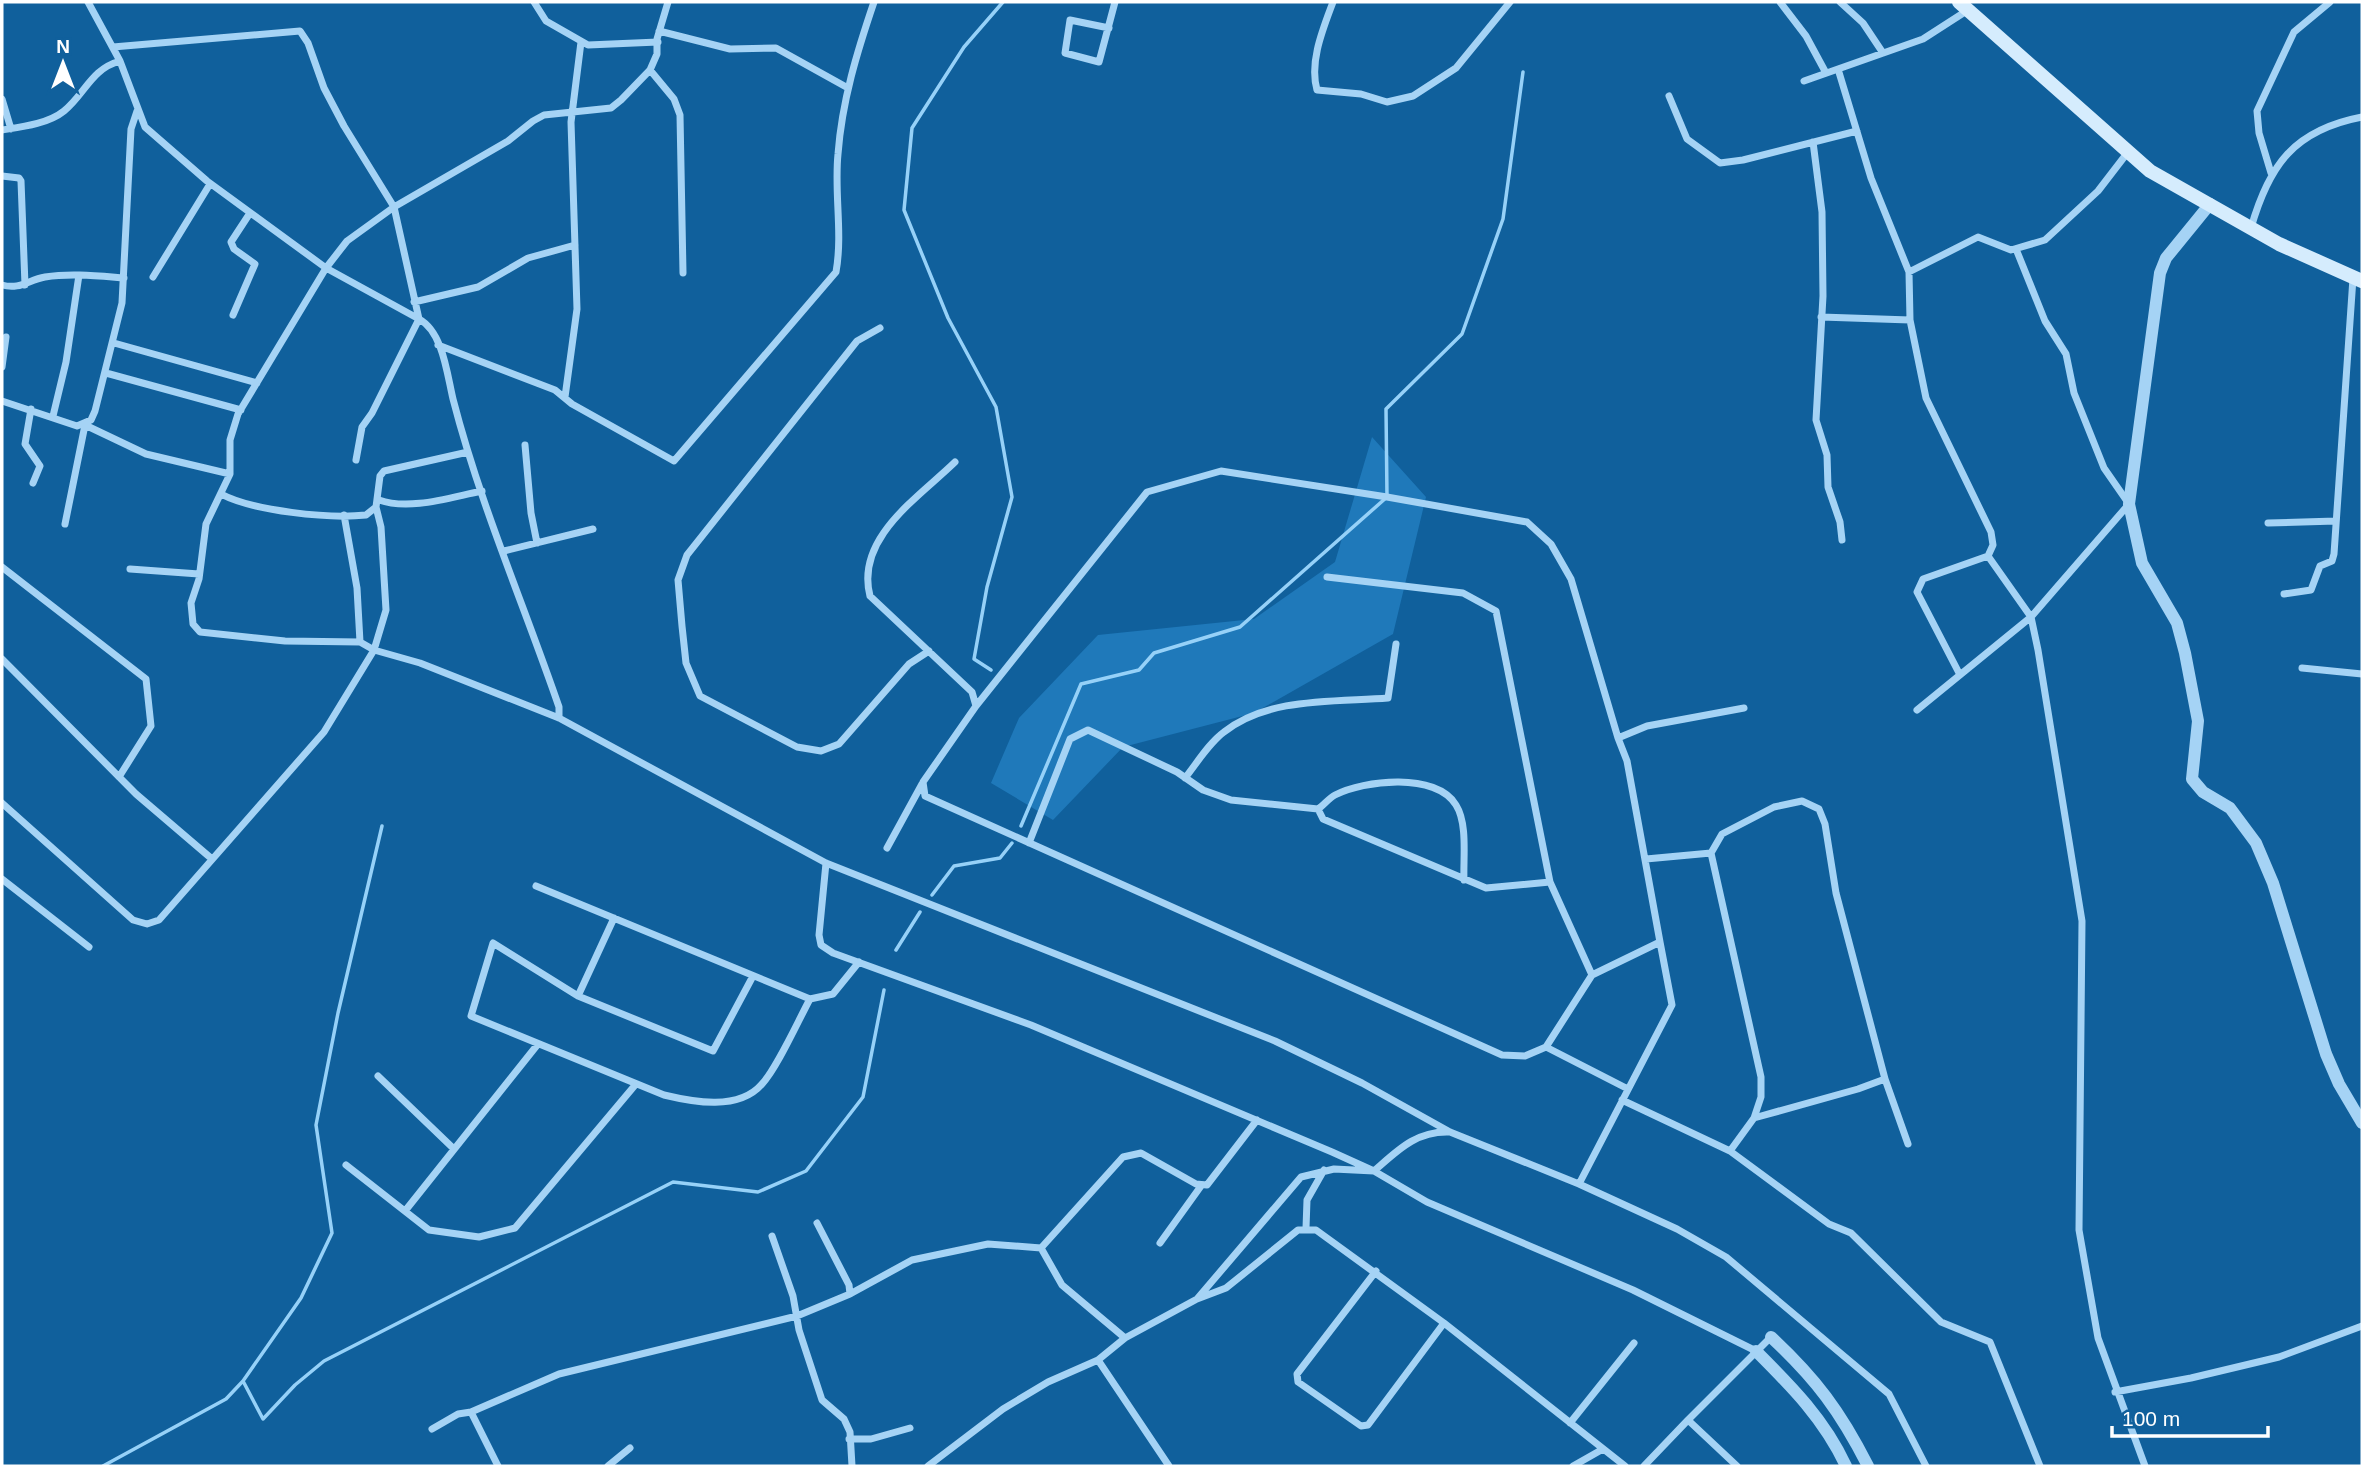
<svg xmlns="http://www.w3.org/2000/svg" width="2364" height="1468" font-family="Arial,sans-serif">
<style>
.green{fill:#1f79ba}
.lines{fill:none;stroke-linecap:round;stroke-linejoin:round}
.stream{stroke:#96d1f8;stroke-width:3.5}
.minor{stroke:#a5d3f5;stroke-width:7}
.tertiary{stroke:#a5d3f5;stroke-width:12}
.secondary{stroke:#d5ecfd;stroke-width:14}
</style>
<rect width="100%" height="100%" fill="#10609c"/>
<path class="green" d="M1372,437L1426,497L1393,634L1254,713L1123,747L1053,820L991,783L1019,718L1098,635L1254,619L1335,562Z"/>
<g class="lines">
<path class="stream" d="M991,670L974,659L987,587L1012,497L996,407L948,318L904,210L912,128L964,47L1003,2
M1021,826L1081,684L1139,670L1154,653L1240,627L1387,497L1386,409L1462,334L1503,219L1523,72
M932,895L954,866L1000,858L1012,843
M896,950L920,912
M243,1381L301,1298L332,1233L316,1125L338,1013L382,826
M103,1466L226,1399L243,1381L263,1419L295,1385L324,1361L673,1182L758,1192L806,1171L863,1097L884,990"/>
<path class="minor" d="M88,2L120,61L145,127L207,181L326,268L419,319L372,413L362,427L356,460
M534,2L546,21L588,45L658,42
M1333,2C1323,29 1309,62 1317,90L1361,94L1387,102L1413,96L1456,68L1510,2
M1780,2L1806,36L1826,73
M1840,2L1863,23L1883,53
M1109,28L1070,20L1065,53L1099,62L1115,2
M659,31L730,49L776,48L848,88
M113,47L300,31L308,43L324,88L344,126L394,207L419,319C443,332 447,374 453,399C480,504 524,605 559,707V718
M1838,69L1871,178L1909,272L1910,320L1926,398L1991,532L1993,545L1988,556L1923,579L1917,592L1959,673
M650,70L674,99L680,115L683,273
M1804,81L1923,39L1968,10
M1669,96L1687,139L1720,163L1743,160L1857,131
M2,99L11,129
M2,130C21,127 48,124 64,111C85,94 91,69 120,61
M1813,142L1822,212L1823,296L1816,420L1827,455L1828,487L1840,522L1842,540
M2271,173L2259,133L2257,111L2294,32L2330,2
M2,176L19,178L21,181L25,285
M2251,228C2269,165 2294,130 2362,117
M1909,272L1978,237L2011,250L2045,240L2098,191L2128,152
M153,277L210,184
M2,285C20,290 28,280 45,277C71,273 98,276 124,278
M414,302L478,287L528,258L575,245
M233,315L255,264L234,249L231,242L250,213
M1821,317L1910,320
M880,328L857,341L687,555L678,580L682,626L686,663L700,696L797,747L821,751L839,744L909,664L929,651
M114,343L257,383
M438,345L555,390L572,404L674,461L836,272C843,233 834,193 838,154C842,101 857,52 874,2
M2,367L6,337
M106,373L241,410
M565,397L577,309L571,122L581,42
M2,401L77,426L91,420L95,411L122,303L131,129L137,111
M31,409L25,444L40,466L33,483
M53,416L66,362L79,275
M525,445L531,513L537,543
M955,462C918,498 855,538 870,596L972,692L976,706L923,782L925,796L1502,1055L1525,1056L1546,1047
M221,494C253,511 329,519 366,515L376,507L380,476L384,471L468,452
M379,500C410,511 451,497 482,491
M344,515L357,588L360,642L374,650L420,663L559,718L826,863L1275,1041L1362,1083L1450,1132L1579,1184L1677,1229L1726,1257L1889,1394L1926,1466
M2268,523L2336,521
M65,524L85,425L146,454L230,474
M504,551L593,529
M1988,556L2031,617L2038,650L2082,921L2079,1230L2098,1338L2145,1466
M2,567L146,679L151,726L119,777
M130,569L199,574
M1327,577L1463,593L1496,611L1550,882L1592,975
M2284,594L2311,590L2320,566L2332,561L2334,554L2353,278
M360,642L285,641L200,632L193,624L191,603L199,579L206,524L230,474V440L238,414L326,268L347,241L394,207L508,141L533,121L544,115L611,108L621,100L650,70L657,54V39L668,2
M2,659L136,794L212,859
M2302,668L2362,674
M976,706L1147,492L1221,471L1387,497L1527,522L1551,544L1571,579L1618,738
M1917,710L2031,617L2129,504L2104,468L2074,393L2066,354L2045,321L2016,249
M1185,778C1197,763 1209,743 1224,732C1268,697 1334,702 1388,698L1396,644
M2,803L133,920L147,924L159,920L324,732L374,650L386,610L381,527L376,507
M1029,843L1070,739L1088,730L1177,772L1203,790L1231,800L1318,809
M887,848L922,784
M1711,853L1761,1077V1097L1754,1118
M826,863L819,935L821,945L833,953L1031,1025L1332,1152L1374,1171L1427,1202L1633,1290L1756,1351
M2,879L89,947
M1464,880C1463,859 1468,824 1456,805C1436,772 1364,780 1335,795C1329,798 1324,805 1318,809L1323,819L1486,888L1550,882
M536,886L810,999L833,994L859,962
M753,976L713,1051L578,996L493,943L471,1016L664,1095C693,1102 739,1111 762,1084C777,1068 798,1021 810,999
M578,996L614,918
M378,1076L454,1149
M1885,1079L1908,1144
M1628,1089L1546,1047L1592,975L1660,942L1627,761L1618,738L1647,726L1744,708
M1622,1100L1730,1151L1754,1118L1858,1089L1885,1079L1836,893L1825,824L1819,809L1802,801L1774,807L1722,834L1711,853L1646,859
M1730,1151L1829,1224L1851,1233L1941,1322L1990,1342L2040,1466
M346,1165L429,1230L479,1237L515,1228L636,1084
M1579,1184L1672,1005L1660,942
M405,1211L538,1044
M817,1223L849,1285L850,1294
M1306,1228L1307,1200L1324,1170
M772,1236L793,1296L799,1330L822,1400L844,1419L850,1432L852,1466
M1160,1243L1201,1186
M1376,1271L1297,1374L1298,1382L1361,1426L1368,1425L1444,1323
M1197,1299L1226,1288L1298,1230H1316L1444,1323L1625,1466
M1125,1338L1062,1285L1041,1248L1123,1157L1141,1153L1196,1184L1207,1185L1257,1120
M1098,1360L1169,1466
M2115,1392L2191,1378L2279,1357L2362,1326
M471,1412L498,1466
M1688,1420L1771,1337
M1570,1423L1634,1343
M432,1429L458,1414L471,1412L559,1374L797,1316L850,1294L912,1260L988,1244L1041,1248
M849,1439H871L910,1428
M608,1466L630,1448
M928,1466L1003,1409L1048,1382L1098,1360L1125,1338L1197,1299L1301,1177L1334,1169L1374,1171C1398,1150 1416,1131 1449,1132
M1573,1466L1603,1449
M1644,1466L1688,1420L1737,1466"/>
<path class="tertiary" d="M2210,204L2166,258L2160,273L2129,504L2142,563L2177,623L2185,653L2198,721L2192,779L2203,792L2230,808L2256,843L2273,883L2326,1054L2339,1084L2362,1123
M1771,1337C1816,1379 1840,1411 1868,1466
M1756,1351C1792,1387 1824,1419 1846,1466"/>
<path class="secondary" d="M1959,2L2150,171L2279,244L2362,281"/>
</g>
<rect width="2364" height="1468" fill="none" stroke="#ffffff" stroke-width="7"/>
<g transform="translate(63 63)" stroke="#10609c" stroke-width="5" paint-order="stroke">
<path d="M0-5L12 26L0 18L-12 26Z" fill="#ffffff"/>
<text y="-10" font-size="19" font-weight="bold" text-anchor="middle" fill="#ffffff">N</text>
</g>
<path d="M2112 1426v10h156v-10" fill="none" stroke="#ffffff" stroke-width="3.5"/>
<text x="2122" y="1426" font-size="21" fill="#ffffff" stroke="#10609c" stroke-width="5" paint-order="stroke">100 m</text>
</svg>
